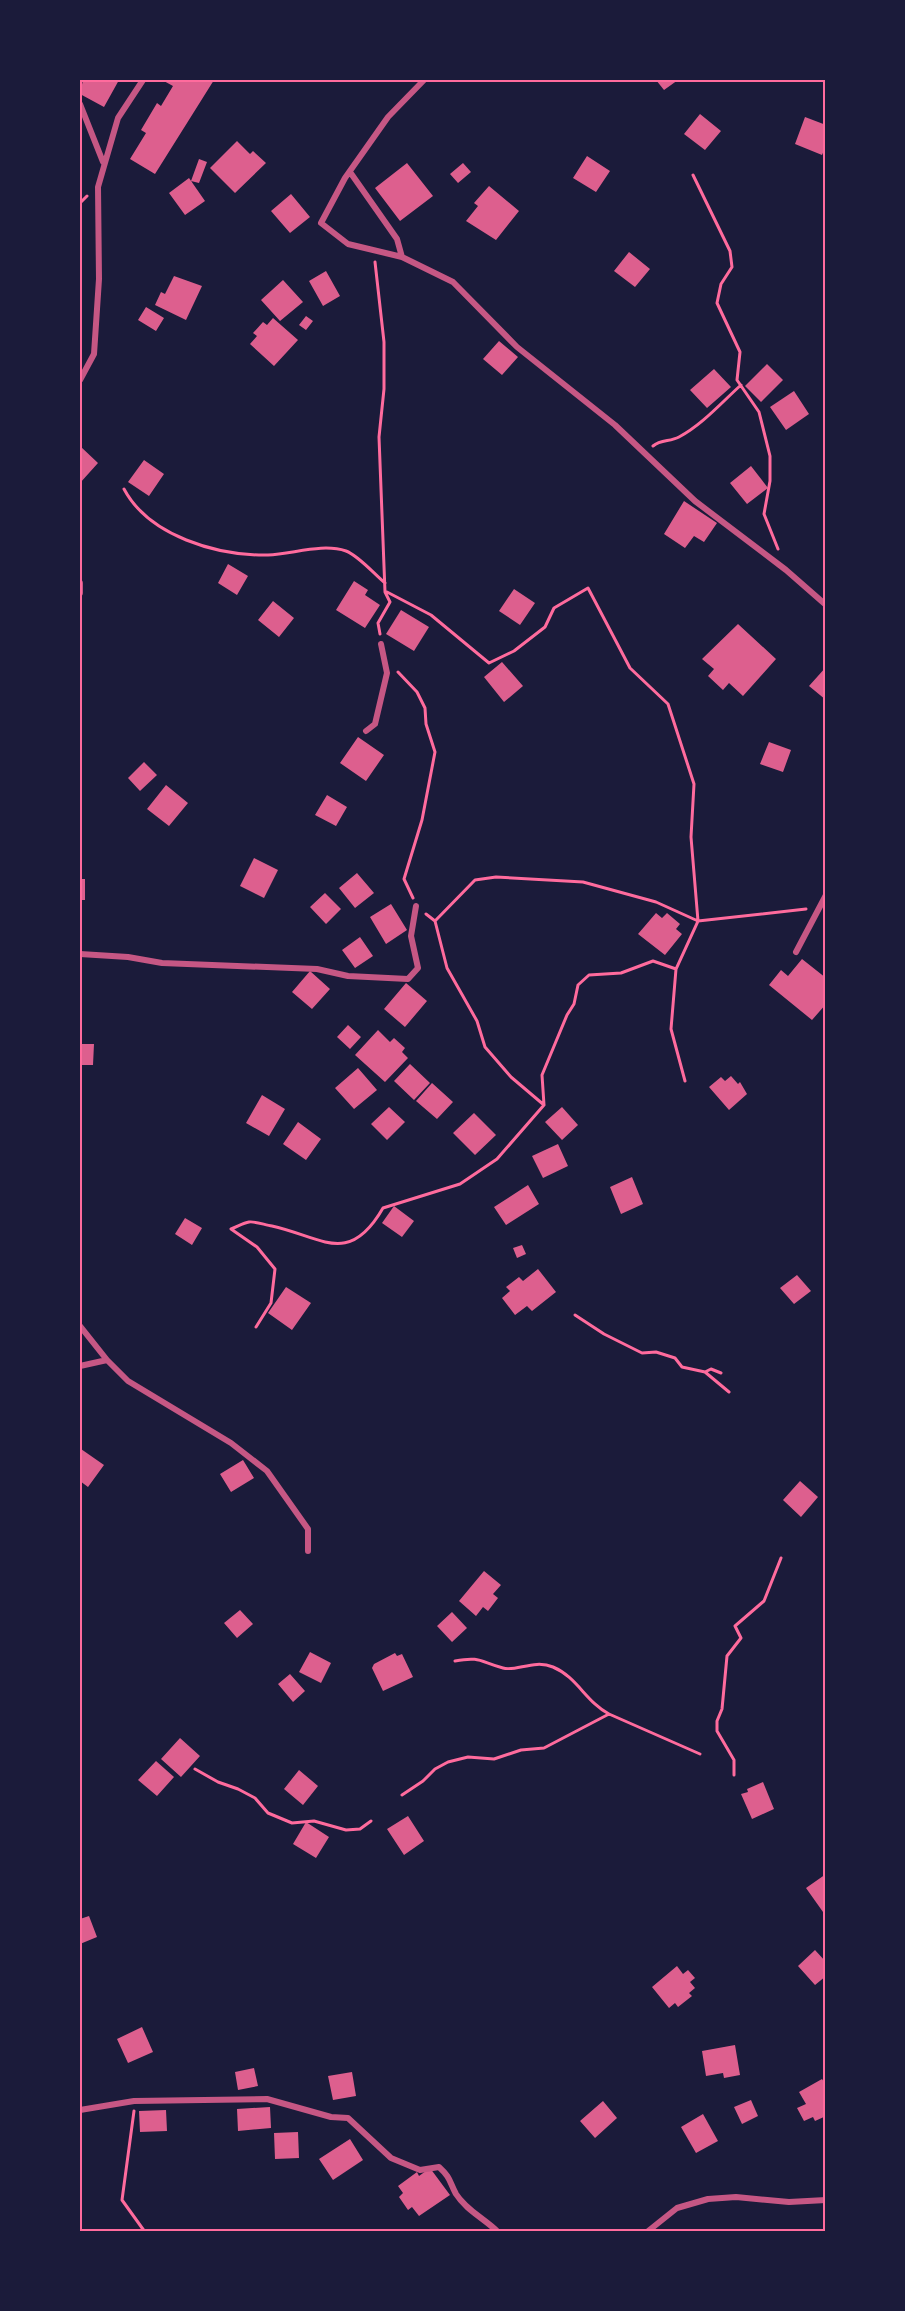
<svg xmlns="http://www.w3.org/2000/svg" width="905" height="2311" font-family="Manrope,sans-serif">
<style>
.building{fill:#dd5f8e}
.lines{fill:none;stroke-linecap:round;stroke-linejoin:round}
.path{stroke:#ff6b9d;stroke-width:3}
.minor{stroke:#c65784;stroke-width:6}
.neatline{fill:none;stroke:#ff6b9d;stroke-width:2}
</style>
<rect width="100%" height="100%" fill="#1b1b3a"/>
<path class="building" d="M83,80H119L104,107L80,94Z
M162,80H214L155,174L130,159L146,133L141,130L157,103L161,106L173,86Z
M656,80H678L664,90Z
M700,114L721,131L705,150L684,134Z
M805,117L826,125V146L822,155L795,144Z
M237,141L250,154L253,151L266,163L235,193L210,168Z
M587,156L610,171L596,192L573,178Z
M199,159L207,162L199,183L191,181Z
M407,163L433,196L400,221L375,188Z
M463,163L471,172L458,183L450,174Z
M189,178L205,201L185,215L169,193Z
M489,186L519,211L496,240L466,221L478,206L474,203Z
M291,194L310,217L290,233L271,211Z
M629,252L650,269L635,287L614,271Z
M326,271L340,296L323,306L309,281Z
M174,276L202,286L186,320L155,305L161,292L165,294Z
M283,280L303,302L280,321L261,300Z
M146,307L164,318L156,331L138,320Z
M306,316L313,321L306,330L299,325Z
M273,318L298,340L274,366L250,344L257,336L253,333L263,322L267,325Z
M499,341L518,357L502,375L483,359Z
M767,364L783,380L761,402L745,386Z
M714,369L731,387L707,408L690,390Z
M794,391L809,414L786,430L770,407Z
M80,446L98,463L80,483Z
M144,460L164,474L149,496L128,482Z
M751,466L768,488L747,504L730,483Z
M684,501L717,523L704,542L694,536L685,548L664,534Z
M228,564L248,576L237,595L218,583Z
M354,581L368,590L365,595L380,605L365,628L336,610Z
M514,589L535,603L520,625L499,611Z
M273,601L294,618L279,637L258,620Z
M401,610L429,627L414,651L386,634Z
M738,624L776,659L743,696L729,683L723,690L708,676L714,669L702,659Z
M502,662L523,686L504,702L484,677Z
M826,667V700L809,686Z
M358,737L384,755L366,781L340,763Z
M769,742L791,750L783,772L760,764Z
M144,762L157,775L140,791L128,778Z
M166,785L188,803L169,826L147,809Z
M327,795L347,807L336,826L315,815Z
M254,858L278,870L264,898L240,886Z
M357,873L374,893L355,908L339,888Z
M80,879H85V900H80Z
M325,893L341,909L326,924L310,907Z
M391,904L407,930L386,944L370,917Z
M656,913L662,918L667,913L680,924L676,929L682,934L665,955L638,934Z
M360,937L373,956L355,968L342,950Z
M802,959L826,978V1004L812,1020L769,985L781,970L788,976Z
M310,971L330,989L312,1009L292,992Z
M406,983L427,1001L405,1027L384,1009Z
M348,1025L361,1037L350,1049L337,1037Z
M378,1030L390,1042L394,1038L405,1048L402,1052L408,1058L385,1082L355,1055Z
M80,1044H94L93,1065H80Z
M410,1064L430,1083L414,1100L394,1081Z
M358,1068L377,1090L354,1109L335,1088Z
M731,1076L738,1084L740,1082L747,1094L729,1110L709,1087L721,1077L725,1081Z
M432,1083L453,1102L437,1119L416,1101Z
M262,1095L285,1109L269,1136L246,1123Z
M389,1107L405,1122L387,1140L371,1124Z
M562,1107L578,1125L562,1140L545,1122Z
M474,1113L496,1135L475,1155L453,1133Z
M298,1122L321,1139L306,1160L283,1144Z
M558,1144L568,1166L543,1178L532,1156Z
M632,1177L643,1204L621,1214L610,1187Z
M528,1185L539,1204L506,1225L494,1207Z
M394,1206L414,1221L402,1237L382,1223Z
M185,1218L202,1228L192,1245L175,1234Z
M522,1245L526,1254L517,1258L513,1248Z
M538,1269L556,1292L532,1311L527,1306L515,1315L502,1298L510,1291L506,1287L519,1277L523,1281Z
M797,1275L811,1291L794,1304L780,1288Z
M286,1287L311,1303L292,1330L268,1313Z
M81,1449L104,1465L88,1487L80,1481Z
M243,1460L254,1478L231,1492L220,1474Z
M800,1481L818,1497L801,1517L783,1500Z
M484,1571L501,1585L493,1594L498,1598L488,1611L483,1607L476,1616L459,1601Z
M240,1610L253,1624L237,1638L224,1623Z
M452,1612L467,1628L452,1642L437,1626Z
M310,1652L331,1663L321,1683L299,1672Z
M395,1653L397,1656L402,1654L413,1677L383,1691L372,1668L374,1664Z
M290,1674L305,1691L293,1702L278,1684Z
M180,1738L200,1756L181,1777L161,1759Z
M156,1761L174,1777L157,1796L138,1780Z
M299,1770L318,1786L303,1805L284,1789Z
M763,1782L774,1809L752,1819L741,1794L748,1792L747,1789Z
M408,1816L424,1841L404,1855L387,1829Z
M306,1822L329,1837L316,1858L293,1844Z
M826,1874V1910L823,1912L806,1888Z
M89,1916L97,1937L80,1944V1919Z
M815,1950L826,1962V1976L815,1985L798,1966Z
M677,1966L683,1974L688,1970L695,1978L690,1982L695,1988L689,1993L692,1996L678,2007L675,2003L669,2008L652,1987Z
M142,2027L153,2052L128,2063L117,2039Z
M735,2045L740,2075L724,2078L723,2073L706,2076L702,2051Z
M254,2068L258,2086L238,2090L235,2072Z
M352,2072L356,2096L333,2100L328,2076Z
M822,2079L826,2085V2116L815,2121L813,2117L804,2121L797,2108L806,2104L799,2092Z
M751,2100L758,2116L742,2124L734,2107Z
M603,2101L617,2118L595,2138L580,2121Z
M270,2107L271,2128L238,2131L237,2109Z
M166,2110L167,2131L140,2132L139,2111Z
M703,2114L718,2141L696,2153L681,2127Z
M298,2132L299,2158L275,2159L274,2133Z
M350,2139L363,2160L333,2180L319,2159Z
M430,2168L450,2195L419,2216L412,2207L408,2210L399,2197L403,2193L398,2186L417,2172L419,2176Z"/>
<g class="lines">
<path class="path" d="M693,175L730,251L732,267L721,284L717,303L740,352L737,380L759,412L770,456V481L764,514L778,549
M80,203L87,196
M375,262L384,342V389L379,437L385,592L390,602L378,623L380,634
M653,446C661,439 670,442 679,437C702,425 722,402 741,385
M124,489C149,536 217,556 268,555C293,554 322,543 346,551C359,556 374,574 385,583
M387,592L431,615L489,663L514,651L545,627L554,608L588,588L630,668L668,704L694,784L691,837L698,921L676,969L671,1029L685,1081
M398,672L417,692L425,708L426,724L435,752L422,820L404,879L413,898
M426,914L435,921L475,880L496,877L583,882L656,902L698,921L806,909
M435,921L447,968L477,1021L485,1047L511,1077L544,1105
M231,1229C237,1227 243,1223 249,1222C255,1221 265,1225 272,1226C322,1237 349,1267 383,1208L460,1184L497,1159L544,1105L542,1075L567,1015L574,1004L578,985L589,975L621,973L653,961L676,969
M231,1229L257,1247L275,1269L271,1303L256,1327
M575,1315L604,1334L642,1353L656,1352L675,1358L682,1367L705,1372L729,1392
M705,1372L711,1369L721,1373
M455,1661C481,1656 480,1662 503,1668C516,1672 534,1659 553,1667C577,1677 586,1702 609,1714
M195,1769L218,1782L238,1789L255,1798L268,1813L292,1823L314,1821L346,1830L360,1829L371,1821
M734,1775V1760L717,1731V1721L722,1709L727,1656L741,1638L735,1626L764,1601L781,1558
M402,1795L423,1781L435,1769L448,1762L468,1757L494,1759L521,1750L544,1748L609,1714L700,1754
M134,2111L122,2200L145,2232"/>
<path class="minor" d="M424,80L388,117L345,178L321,223L348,244L402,257L453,282L517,347L615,425L695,501L786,570L826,605
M80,104L103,162
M350,172L397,239L402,257
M80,380L94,354L99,279L98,187L118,118L143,80
M80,583V593
M366,731L375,724L387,673L381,644
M796,952L826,895
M80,954L128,957L162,963L317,969L348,976L408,979L418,968L411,936L416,906
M80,1326L107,1360
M80,1366L107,1360L128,1381L231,1443L267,1471L308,1529V1551
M80,2110L134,2101L267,2099L331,2117L348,2118L391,2158L420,2170L439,2167C451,2178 449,2181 456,2194C466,2210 485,2219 498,2232
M647,2232L677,2208L708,2199L736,2197L789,2202L826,2200"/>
</g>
<rect width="905" height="2311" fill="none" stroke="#1b1b3a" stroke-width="162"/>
<rect x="81" y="81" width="743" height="2149" class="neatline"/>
</svg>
